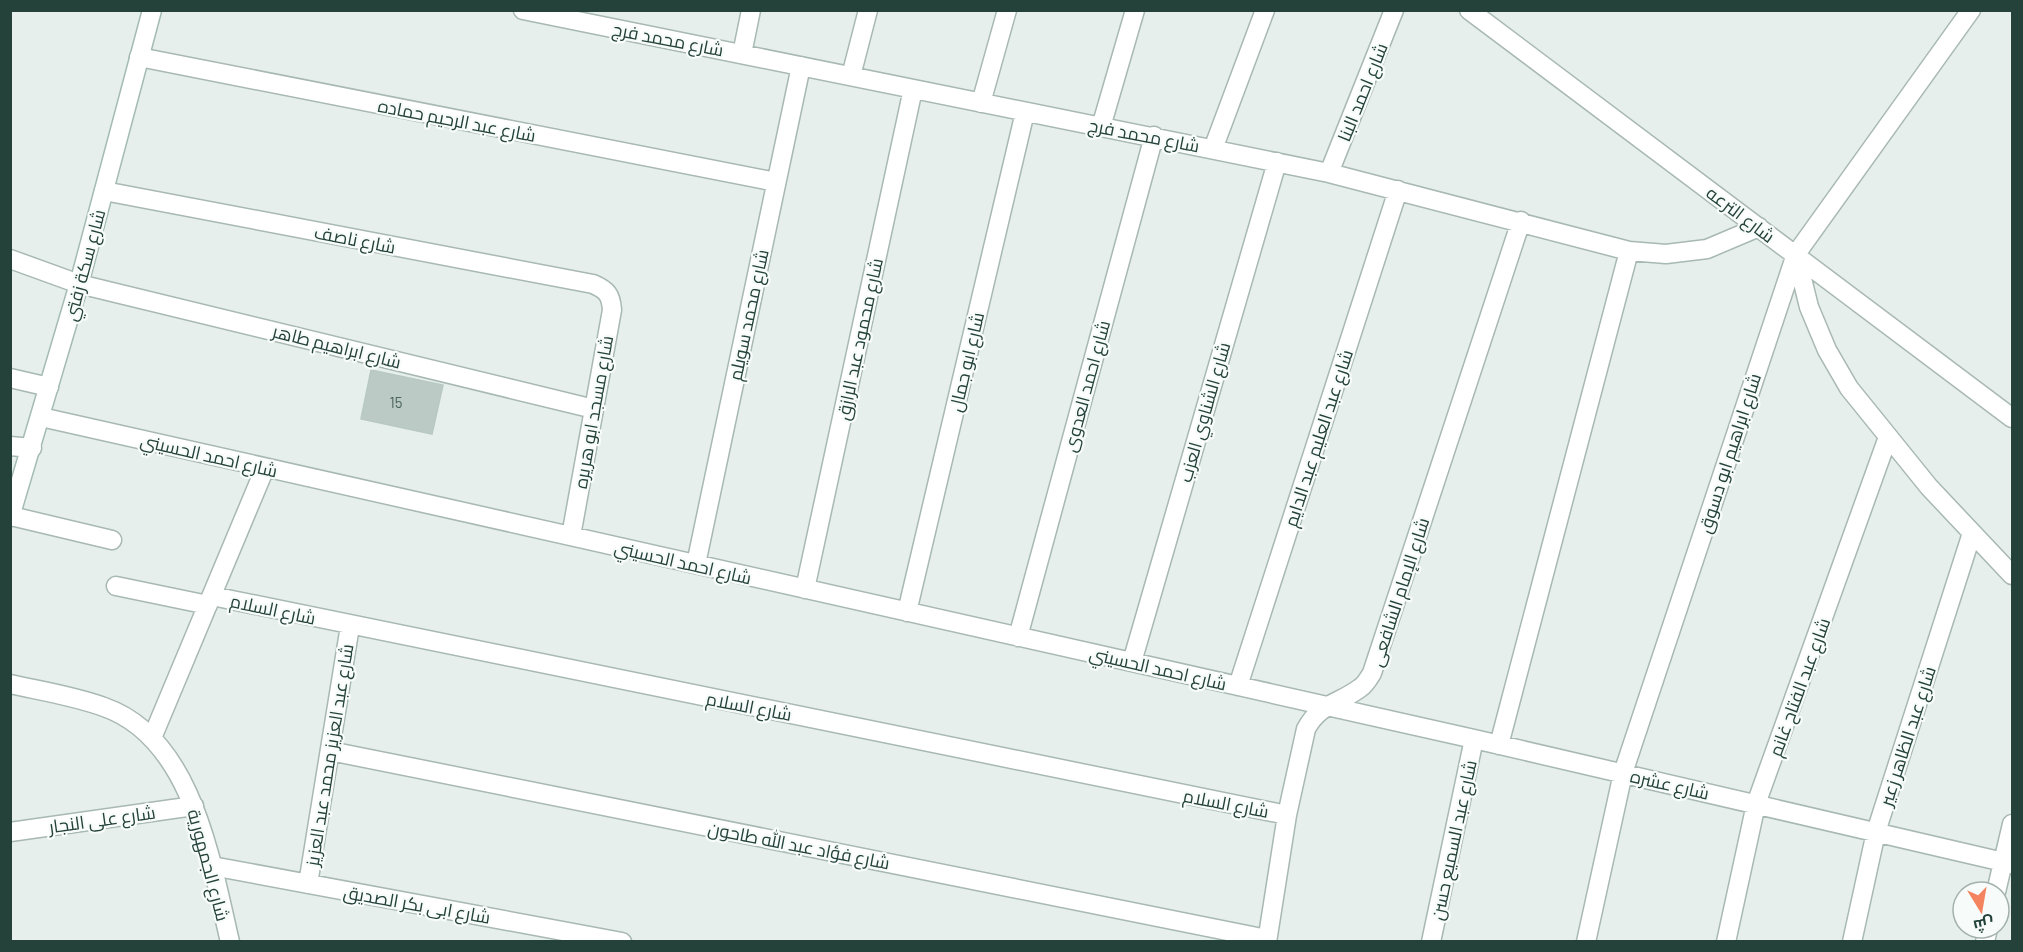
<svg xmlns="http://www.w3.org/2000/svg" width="2023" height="952" font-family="Barlow,Cairo,sans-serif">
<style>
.building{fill:#bbcac4;stroke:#b8c9c2;stroke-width:1.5}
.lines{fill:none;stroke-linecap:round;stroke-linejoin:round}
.minor-casing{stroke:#a8b8b2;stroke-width:21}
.tertiary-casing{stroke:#a8b8b2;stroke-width:21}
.secondary-casing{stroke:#a4bbb3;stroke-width:21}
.minor{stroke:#fff;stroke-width:18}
.tertiary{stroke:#fff;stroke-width:18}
.secondary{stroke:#fff;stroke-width:18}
.labels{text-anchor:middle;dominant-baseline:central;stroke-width:4.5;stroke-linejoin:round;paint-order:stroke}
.number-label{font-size:15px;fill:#4a645c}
.street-label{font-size:18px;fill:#24423a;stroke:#f7fbf9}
</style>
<rect width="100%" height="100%" fill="#e6efeb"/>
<path class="building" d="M371,370L443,385L432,434L361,419Z"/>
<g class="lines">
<defs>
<path id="minor" d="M523,10L1329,173L1629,251L1666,254L1707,249L1759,227
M1469,10L2012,418
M742,54L751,10
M139,57L776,182
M851,76L868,10
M981,103L1007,10
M1101,127L1135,10
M1213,149L1265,10
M1329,173L1394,10
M104,191L593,284C607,290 611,295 612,310L571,536
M1796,254L1809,307L1827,350L1849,388L1929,487L2012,575
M10,259L79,284L594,409
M10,378L49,387
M41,417L1474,739L2012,864
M10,446L32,448
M11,516L112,540
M696,564L801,66
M116,586L208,605
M805,589L913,89
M212,596L1287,815
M907,612L1025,112
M1018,637L1154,136
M1132,662L1277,162
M1238,686L1398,190
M152,738L265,468
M1499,745L1629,251
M330,751L1267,939
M10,832L194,806
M212,866L622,942
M308,884L350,626
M1996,892L2012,824
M1267,942L1287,815L1306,729C1320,703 1339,704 1360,688C1365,685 1369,678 1372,673L1521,221
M1431,942L1474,739
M1586,942L1623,773L1796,254L1971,10
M1726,942L1756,804L1888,437
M1852,942L1876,832L1972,533
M1985,942L1988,928"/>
<path id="tertiary" d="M10,684C41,691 74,696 104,707C193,738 211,862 230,942"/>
<path id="secondary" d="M10,517L79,284L152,10"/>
</defs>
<use href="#minor" class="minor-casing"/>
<use href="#tertiary" class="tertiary-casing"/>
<use href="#secondary" class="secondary-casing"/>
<use href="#minor" class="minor"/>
<use href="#tertiary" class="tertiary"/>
<use href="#secondary" class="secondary"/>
</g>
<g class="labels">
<g class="number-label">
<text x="396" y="402">15</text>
</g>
<g class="street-label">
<text transform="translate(668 39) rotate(11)">شارع محمد فرج</text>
<text transform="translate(1362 92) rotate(-68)">شارع احمد البنا</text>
<text transform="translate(457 120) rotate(11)">شارع عبد الرحيم حماده</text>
<text transform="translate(1144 135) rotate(11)">شارع محمد فرج</text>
<text transform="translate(1741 214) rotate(37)">شارع الترعه</text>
<text transform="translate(355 239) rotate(11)">شارع ناصف</text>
<text transform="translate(84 265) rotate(-75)">شارع سكة زفتي</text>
<text transform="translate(748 315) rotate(-78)">شارع محمد سويلم</text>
<text transform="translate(859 339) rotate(-78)">شارع محمود عبد الرازق</text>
<text transform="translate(337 346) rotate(14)">شارع ابراهيم طاهر</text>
<text transform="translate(966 362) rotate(-77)">شارع ابو جمال</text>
<text transform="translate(1086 386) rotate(-75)">شارع احمد العدوى</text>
<text transform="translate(593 412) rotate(-80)">شارع مسجد ابو هريره</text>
<text transform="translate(1204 412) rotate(-74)">شارع الشناوي العزب</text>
<text transform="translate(1318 438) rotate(-72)">شارع عبد العليم عبد الدايم</text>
<text transform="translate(1729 453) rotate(-72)">شارع ابراهيم ابو دسوق</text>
<text transform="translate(209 455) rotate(13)">شارع احمد الحسيني</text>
<text transform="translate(683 562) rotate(13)">شارع احمد الحسيني</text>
<text transform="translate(1399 592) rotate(-72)">شارع الإمام الشافعى</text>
<text transform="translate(273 609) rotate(12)">شارع السلام</text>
<text transform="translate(1158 668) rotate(13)">شارع احمد الحسيني</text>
<text transform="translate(1799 687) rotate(-70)">شارع عبد الفتاح غانم</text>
<text transform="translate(749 706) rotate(11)">شارع السلام</text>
<text transform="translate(1907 736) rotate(-72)">شارع عبد الظاهر زعير</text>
<text transform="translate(329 755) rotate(-81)">شارع عبد العزيز محمد عبد العزيز</text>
<text transform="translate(1670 784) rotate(13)">شارع عشره</text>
<text transform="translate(1226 803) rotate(11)">شارع السلام</text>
<text transform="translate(102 819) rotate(-8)">شارع على النجار</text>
<text transform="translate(1453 840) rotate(-78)">شارع عبد السميع حسن</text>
<text transform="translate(799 845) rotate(11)">شارع فؤاد عبد الله طاحون</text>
<text transform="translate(209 865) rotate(75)">شارع الجمهورية</text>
<text transform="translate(417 904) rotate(10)">شارع ابى بكر الصديق</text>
</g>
</g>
<rect width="2023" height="952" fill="none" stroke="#24423a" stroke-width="24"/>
<g transform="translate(1981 910) rotate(169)"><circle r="28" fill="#f7fbf9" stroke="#a3b1ad" stroke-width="1.5"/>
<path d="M0-4.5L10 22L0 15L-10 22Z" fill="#f4845f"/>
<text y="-9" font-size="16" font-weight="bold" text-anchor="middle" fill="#24423a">ش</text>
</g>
</svg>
